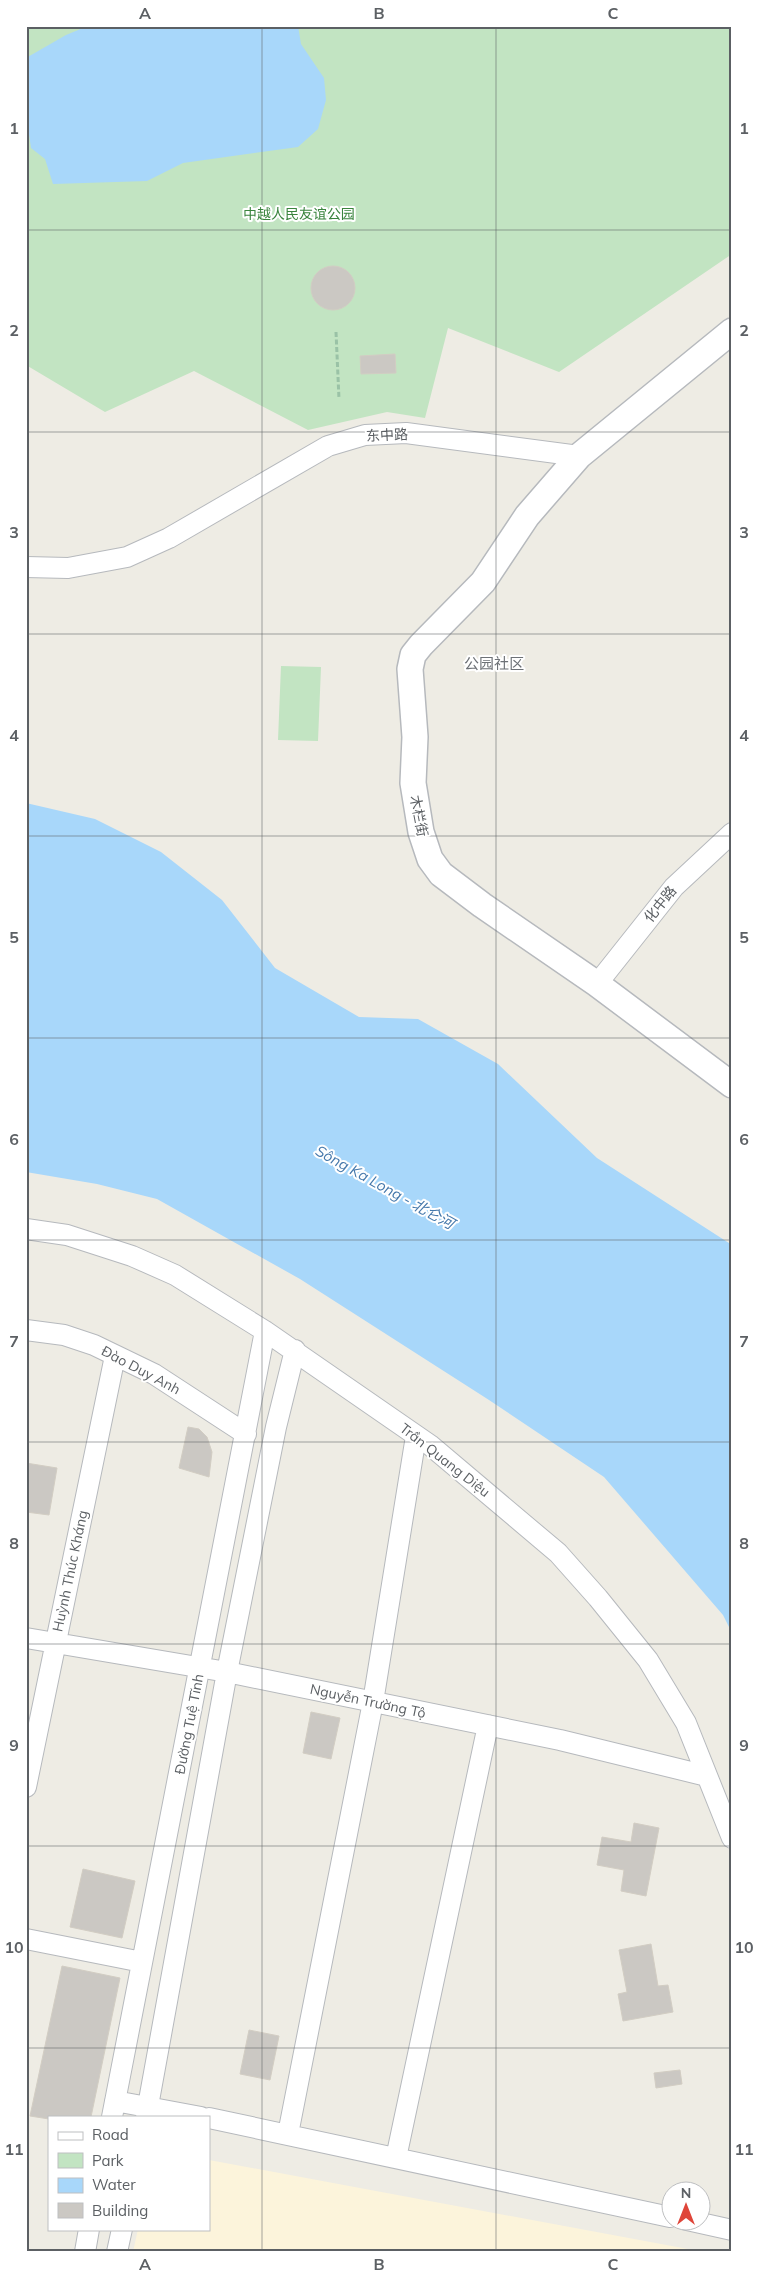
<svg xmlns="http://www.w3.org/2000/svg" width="758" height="2278" font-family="Mulish,'Noto Sans SC',sans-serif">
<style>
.commercial{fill:#fcf4db}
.green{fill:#c2e4c2}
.water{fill:#a8d7fa}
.building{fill:#cbc8c3;stroke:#d2cdc3}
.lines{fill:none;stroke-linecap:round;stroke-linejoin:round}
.minor-casing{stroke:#b6b9bd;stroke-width:22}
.tertiary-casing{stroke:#b6b9bd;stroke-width:28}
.path{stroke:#9ac2a6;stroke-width:3;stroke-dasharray:5 2.5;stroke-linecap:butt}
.minor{stroke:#fff;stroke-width:20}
.tertiary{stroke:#fff;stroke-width:25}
.grid{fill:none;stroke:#5c6064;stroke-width:1;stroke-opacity:0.55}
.labels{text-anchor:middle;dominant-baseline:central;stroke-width:4;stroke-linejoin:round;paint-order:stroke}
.park-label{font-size:14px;fill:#3a843e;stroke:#fff}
.street-label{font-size:14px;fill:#5c6064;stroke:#fff}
.neighbourhood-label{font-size:15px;fill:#6d7176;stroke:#fff}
.water-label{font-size:15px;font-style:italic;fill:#4578ab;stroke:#fff}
.neatline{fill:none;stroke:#5c6064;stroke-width:2}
.grid-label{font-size:16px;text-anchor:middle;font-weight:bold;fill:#5c6064}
</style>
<rect width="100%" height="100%" fill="#eeece4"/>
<path class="commercial" d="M209,2160L704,2252H133L138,2229H209Z"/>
<path class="green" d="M26,26H732V254L559,372L448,328L425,418L387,412L308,430L194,371L105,412L26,365Z
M281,666L321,667L318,741L278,740Z"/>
<path class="water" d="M88,26H298L301,44L324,78L326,100L318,129L298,147L183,163L147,181L53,184L45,159L31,148L26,113V58L66,35Z
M26,803L95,819L161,852L222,900L275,968L359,1017L418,1019L498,1064L597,1158L732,1245V1633L723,1615L604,1477L489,1400L300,1279L157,1199L97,1184L26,1172Z"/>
<path class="building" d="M311 288a22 22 0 1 1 44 0a22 22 0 1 1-44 0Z
M395,354L396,373L361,374L360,356Z
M188,1427L199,1429L207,1437L212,1452L209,1477L179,1468Z
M26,1463L57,1468L49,1515L26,1512Z
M311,1712L340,1718L331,1759L303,1753Z
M634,1823L659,1828L646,1896L621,1891L624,1870L597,1865L602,1837L631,1842Z
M83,1869L135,1881L122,1938L70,1927Z
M651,1944L658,1986L668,1985L673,2012L623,2021L618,1994L627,1992L619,1950Z
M62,1966L120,1978L91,2117H49V2119L30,2116Z
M249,2030L279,2036L270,2080L240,2074Z
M680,2070L682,2084L656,2088L654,2073Z"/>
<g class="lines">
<defs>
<path id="minor" d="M26,567L68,568L127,557L169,538L328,446L365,435L406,433L579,456
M597,984L674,887L732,833
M26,1229L67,1235L132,1256L175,1275L265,1331L430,1445L558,1553L598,1598L648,1660L686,1723L732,1838
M26,1330L64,1335L94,1345L154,1374L246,1434
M26,1638L227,1672L560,1740L707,1776
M26,1787L115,1356
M26,1939L142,1962
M115,2101L201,2117
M112,2117L265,1331
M146,2117L227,1672L276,1427L295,1350
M209,2118L670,2217
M288,2134L373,1702L416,1436
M396,2158L488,1725
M687,2220L732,2230
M85,2252L89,2229
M117,2252L122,2229"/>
<path id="tertiary" d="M732,331L579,456L527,516L483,582L421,645L413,655L410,669L415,737L413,783L421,832L430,859L441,874L482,905L597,984L732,1085"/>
</defs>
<use href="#minor" class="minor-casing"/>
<use href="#tertiary" class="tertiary-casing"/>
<path class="path" d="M336,332L339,399"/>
<use href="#minor" class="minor"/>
<use href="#tertiary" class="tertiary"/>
</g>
<path class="grid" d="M262,26V2252M496,26V2252M26,230H732M26,432H732M26,634H732M26,836H732M26,1038H732M26,1240H732M26,1442H732M26,1644H732M26,1846H732M26,2048H732"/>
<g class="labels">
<g class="park-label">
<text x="299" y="214">中越人民友谊公园</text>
</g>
<g class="street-label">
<text transform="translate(387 435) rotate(-3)">东中路</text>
<text transform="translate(419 816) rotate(79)">木栏街</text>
<text transform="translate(660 904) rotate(-51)">化中路</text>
<text transform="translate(141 1370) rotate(28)">Đào Duy Anh</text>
<text transform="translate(445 1460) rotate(38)">Trần Quang Diệu</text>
<text transform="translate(70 1571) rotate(-78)">Huỳnh Thúc Kháng</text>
<text transform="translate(368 1701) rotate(12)">Nguyễn Trường Tộ</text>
<text transform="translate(189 1724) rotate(-79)">Đường Tuệ Tĩnh</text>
</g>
<g class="neighbourhood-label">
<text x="494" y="663">公园社区</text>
</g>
<g class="water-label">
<text transform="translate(385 1187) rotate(29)">Sông Ka Long - 北仑河</text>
</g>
</g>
<rect width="758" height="2278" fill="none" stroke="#ffffff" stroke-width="55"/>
<rect x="48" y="2116" width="162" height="115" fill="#ffffff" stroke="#bebfc1"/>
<rect x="58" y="2132" width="25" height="8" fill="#ffffff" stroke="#bebfc1"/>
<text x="92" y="2140" font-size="15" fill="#5c6064">Road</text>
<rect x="58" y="2153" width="25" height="15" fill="#c2e4c2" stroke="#bebfc1"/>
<text x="92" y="2166" font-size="15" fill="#5c6064">Park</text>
<rect x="58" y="2178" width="25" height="15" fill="#a8d7fa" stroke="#bebfc1"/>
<text x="92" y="2190" font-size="15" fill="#5c6064">Water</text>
<rect x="58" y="2203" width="25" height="15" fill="#cbc8c3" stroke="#bebfc1"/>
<text x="92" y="2216" font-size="15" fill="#5c6064">Building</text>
<g transform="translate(686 2206)"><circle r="24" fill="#ffffff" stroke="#bebfc1"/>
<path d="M0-4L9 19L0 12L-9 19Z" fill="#df4539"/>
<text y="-8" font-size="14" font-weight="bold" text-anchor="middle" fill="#5c6064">N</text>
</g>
<rect x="28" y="28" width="702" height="2222" class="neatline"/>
<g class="grid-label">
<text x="145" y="19">A</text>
<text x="379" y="19">B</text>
<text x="613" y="19">C</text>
<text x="14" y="134">1</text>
<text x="744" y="134">1</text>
<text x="14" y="336">2</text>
<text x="744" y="336">2</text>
<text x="14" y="538">3</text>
<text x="744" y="538">3</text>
<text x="14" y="741">4</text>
<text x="744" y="741">4</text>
<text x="14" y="943">5</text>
<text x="744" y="943">5</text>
<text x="14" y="1145">6</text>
<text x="744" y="1145">6</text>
<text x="14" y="1347">7</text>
<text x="744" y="1347">7</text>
<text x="14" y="1549">8</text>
<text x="744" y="1549">8</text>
<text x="14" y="1751">9</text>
<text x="744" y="1751">9</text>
<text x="14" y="1953">10</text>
<text x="744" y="1953">10</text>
<text x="14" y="2155">11</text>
<text x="744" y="2155">11</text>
<text x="145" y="2270">A</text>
<text x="379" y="2270">B</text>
<text x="613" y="2270">C</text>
</g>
</svg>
